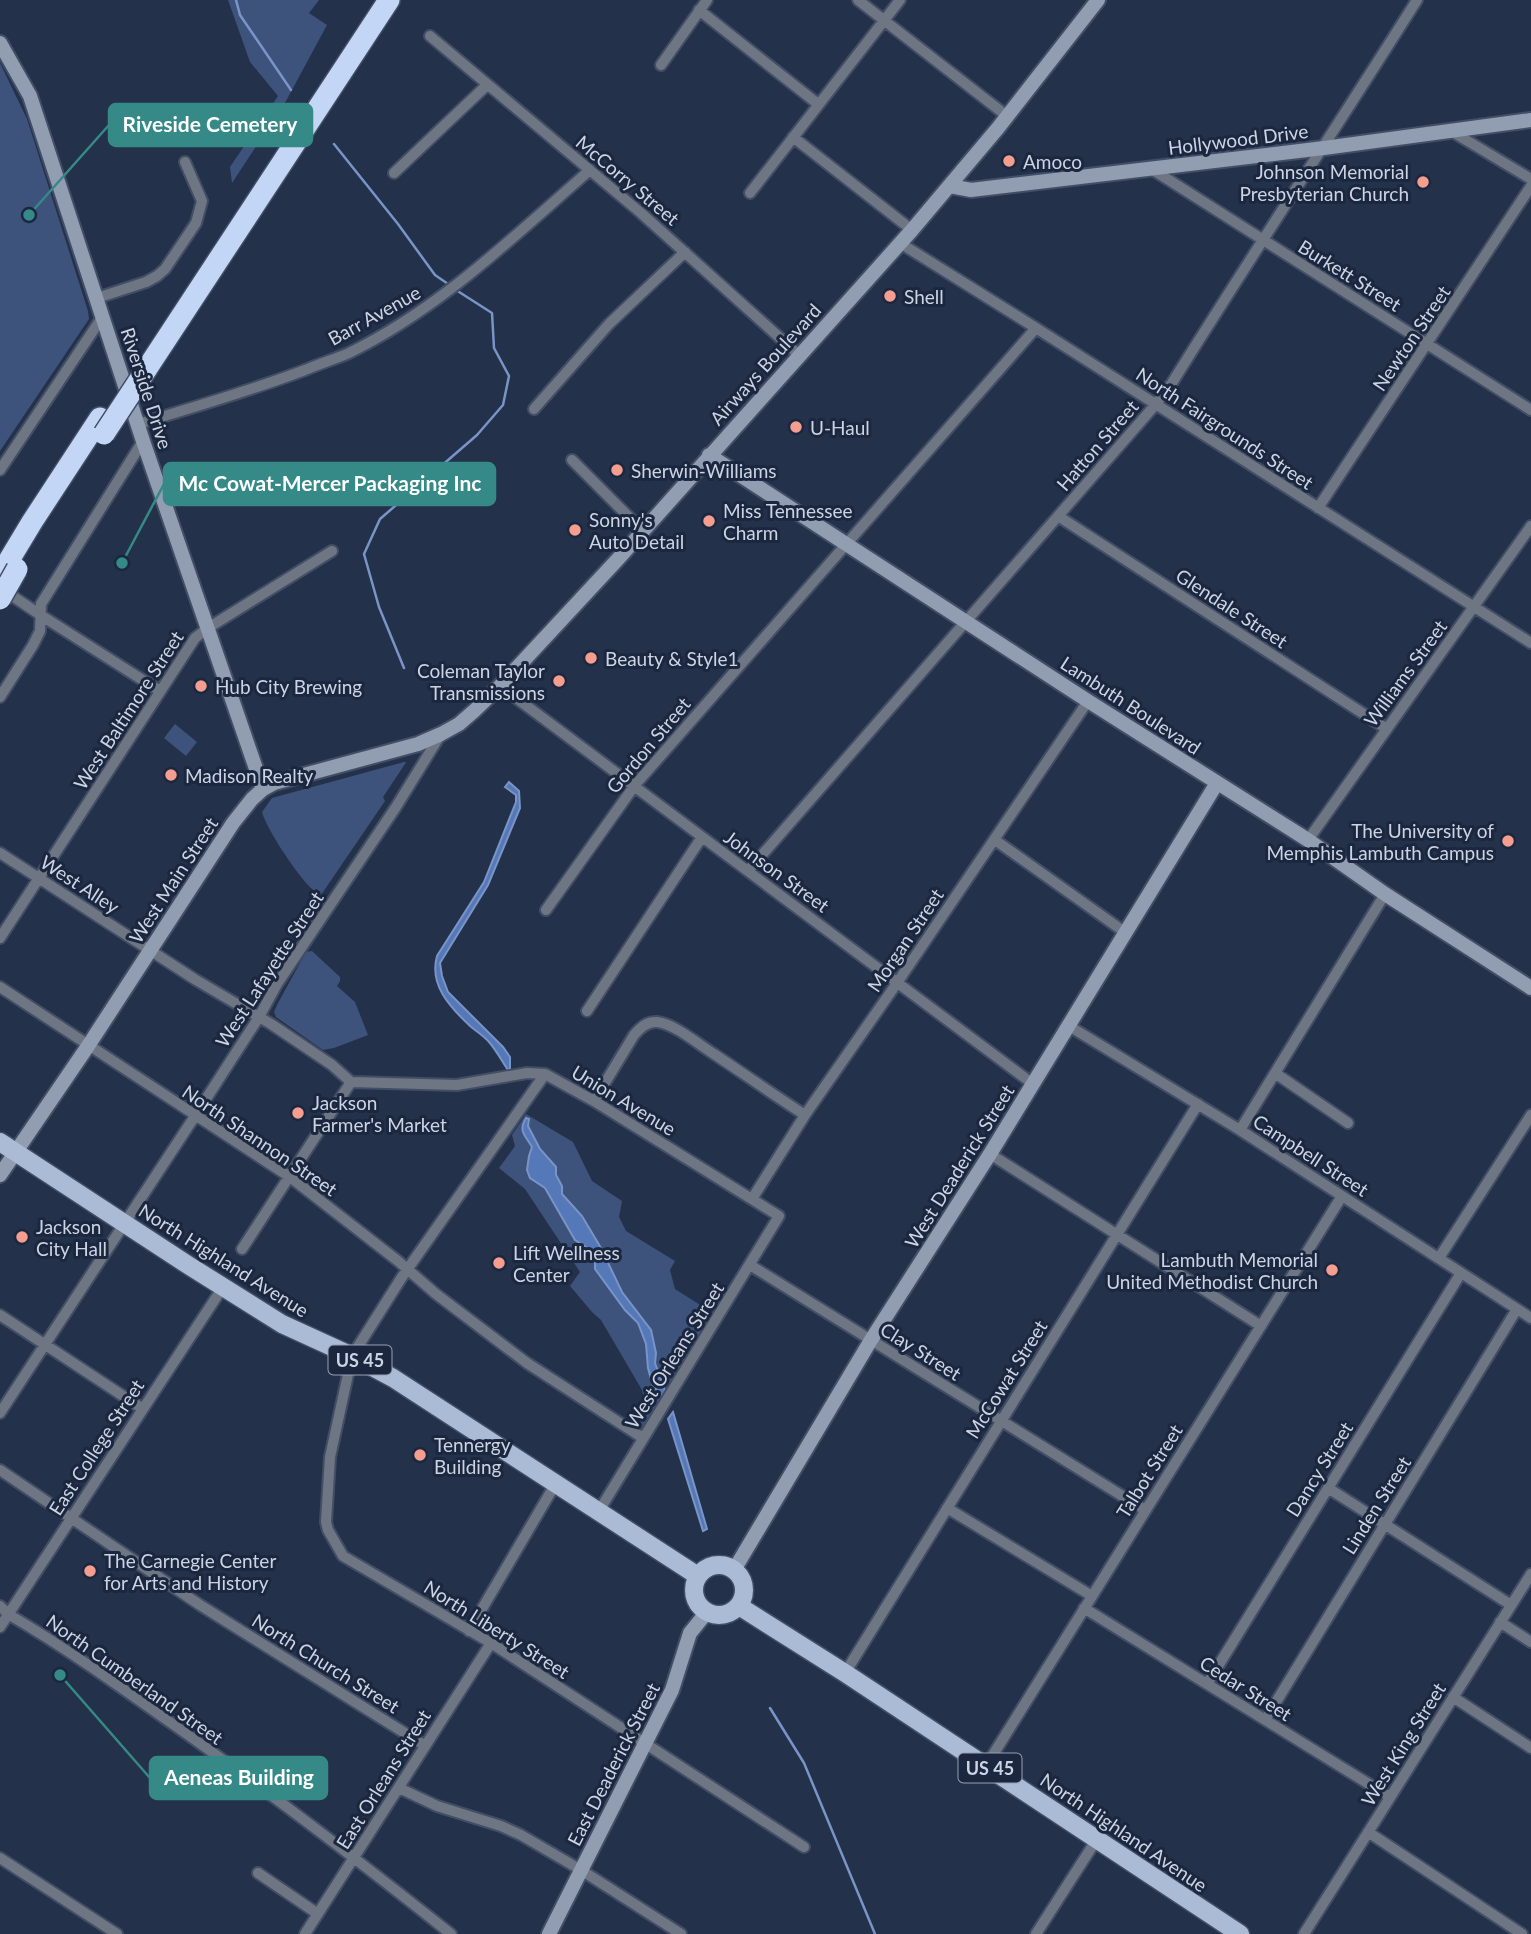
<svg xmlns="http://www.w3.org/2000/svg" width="1531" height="1934" font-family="Lato,sans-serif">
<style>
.green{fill:#3d537c}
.water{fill:#5578b9;stroke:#7994c6;stroke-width:2}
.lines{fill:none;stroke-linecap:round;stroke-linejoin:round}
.stream{stroke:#7994c6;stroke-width:2.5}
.street-casing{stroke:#424e66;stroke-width:14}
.secondary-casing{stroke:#424e66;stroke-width:18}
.primary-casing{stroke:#424e66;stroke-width:21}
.highway-casing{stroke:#424e66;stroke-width:24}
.street{stroke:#6f7683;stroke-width:10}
.secondary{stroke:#919db1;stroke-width:14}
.primary{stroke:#acbbd5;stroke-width:18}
.highway{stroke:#c4d6f5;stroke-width:21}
.highway-bridge-casing{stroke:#424e66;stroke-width:24;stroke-linecap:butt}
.highway-bridge{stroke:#c4d6f5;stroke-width:21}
.poi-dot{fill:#f59d8f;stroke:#1a273f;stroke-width:2.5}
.labels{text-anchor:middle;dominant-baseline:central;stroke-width:6;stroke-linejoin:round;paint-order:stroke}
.shield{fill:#1a273f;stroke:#97a0b2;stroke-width:2}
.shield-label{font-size:18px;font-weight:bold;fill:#ccd4e4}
.street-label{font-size:19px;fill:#ccd4e4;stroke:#1a273f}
.poi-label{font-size:19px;fill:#ccd4e4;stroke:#1a273f;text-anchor:start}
.leader{fill:none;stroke:#358986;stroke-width:2.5}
.callout-dot{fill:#358986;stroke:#1a273f;stroke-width:2.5}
.callout{fill:#358986;stroke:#358986;stroke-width:2.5}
.callout-label{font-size:21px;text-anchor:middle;font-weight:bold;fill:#fff}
</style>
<rect width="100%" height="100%" fill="#24314a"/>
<path class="green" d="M228,0H319L309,13L327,25L286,101L232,183L230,167L278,96L250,62Z
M0,63L27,119L88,311L89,319L0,451Z
M175,724L197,742L186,756L164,738Z
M404,762H406L405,764L383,797L385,801L321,895C317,892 311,889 308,885C295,871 267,830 262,812L272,798Z
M312,951L340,977V981L337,986L355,1002L368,1035L334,1048L323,1050L276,1017L274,1012L278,1003L306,952Z
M526,1114L573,1142L592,1181L622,1201L619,1217L626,1231L675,1261L670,1270L675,1289L716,1315L647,1426L639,1429L632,1424C639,1413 646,1403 642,1390L601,1320L592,1312L570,1286L580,1272L525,1189L499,1168L515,1146L512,1135Z"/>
<path class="water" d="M509,782L519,791L520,808L488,885L440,963L442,976L448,992L503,1047L510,1057V1069L508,1070C502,1061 496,1050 489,1042C483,1035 474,1030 468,1024C449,1006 429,984 437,956L484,882L516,802V795L505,787Z
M526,1118L529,1119L528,1126L540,1149L556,1167V1175L562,1186V1194L582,1216L601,1248L622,1292L651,1330L656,1353L655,1363L665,1391L662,1396L653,1386L648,1368L646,1344L638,1323L625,1310L595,1269V1260L592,1251L575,1240L545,1188L530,1178L527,1170L529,1156L532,1147C525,1135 518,1131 526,1118Z
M673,1412L707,1529L703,1531L668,1419Z"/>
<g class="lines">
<path class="stream" d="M236,0L240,15L291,90
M334,144L398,224L435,275L451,286
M404,668L379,607L364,554L380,519L477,435L503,405L509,376L494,348L492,313L456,290
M770,1708L804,1763L875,1934"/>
<defs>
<path id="street" d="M858,0L1007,116
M699,10L818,104
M430,36L641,213L799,355
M661,65L707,0
M1451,131L1531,179
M793,137L912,230
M1150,168L1531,410
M394,173L487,85
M750,193L900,0
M900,243L1036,328L1531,643
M97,298L146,282L157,276L165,269L196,223L202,201L185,162
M534,409L609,324L685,252
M138,424C194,407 250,391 305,370C319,364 335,359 349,353C441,308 514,236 590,170
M572,460L642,530
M0,470L103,316
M1318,508L1531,186
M1058,516L1387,729
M2,589L42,616L160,691
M500,686L1033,1084
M0,697L33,645L40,631L41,604L143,441
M995,840L1126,933
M1308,840L1531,526
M0,853L196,980L271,1024L332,1065L351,1082
M748,871L1156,404L1172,383C1252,255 1336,128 1417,0
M546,910L635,785L1036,328
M0,938L195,638L208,628L332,551
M0,987L290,1177L398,1261L436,1294L527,1363L643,1438
M587,1011L702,837
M1069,1026L1240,1130L1531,1318
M1275,1073L1348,1123
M545,1074L402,1277L352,1356L330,1457L326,1522L328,1530L343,1556L491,1643L804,1847
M351,1082L457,1085L527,1073L545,1074L594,1101L779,1216L599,1511
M594,1101L634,1035C640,1028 647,1021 657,1022C675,1024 698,1044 714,1054C744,1074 774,1095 805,1115
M1240,1130L1385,894
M990,1154L1261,1326
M752,1199L805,1115L897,983L1088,701
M242,1249L351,1082
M1439,1258L1531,1115
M750,1265L1145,1510
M0,1315L143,1409
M0,1413L195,1116L259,1017L277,984L396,807L441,734
M0,1470L200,1605L424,1745
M1328,1488L1511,1605
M947,1508L1092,1596
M0,1606L8,1614C63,1646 115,1683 167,1720C264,1788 358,1860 451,1934
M1084,1608L1390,1797
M1500,1622L1531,1642
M0,1627L223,1287
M469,1631L556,1483
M845,1673L1198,1104
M1207,1684L1461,1273
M1453,1697L1531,1748
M1265,1720L1517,1309
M986,1766L1342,1196
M399,1788L437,1806L501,1826L521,1835L581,1870L681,1934
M1368,1832L1522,1934
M0,1858L117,1934
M258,1873L318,1914
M305,1934L491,1643
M1036,1934L1097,1839
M1304,1934L1531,1574"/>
<path id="secondary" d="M0,43L30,96L143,441L263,789
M950,186L971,190L1324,148L1531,120
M709,455L1088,701L1308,840L1385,894L1531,988
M0,1175L88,1046L233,823L252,799L263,789L274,783L418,744L441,734L459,724L474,711L500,686L618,559L912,230L998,128L1098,0
M734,1570L871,1340L990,1154L1217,783
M549,1934L672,1690L690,1633L707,1612"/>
<path id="primary" d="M0,1142L188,1265L282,1324L352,1356L393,1378L698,1576
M694 1590a25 25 0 1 1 50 0a25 25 0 1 1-50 0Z
M739,1606L845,1673L1240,1934"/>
<path id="highway" d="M146,370L389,0
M0,575L32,522L100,418"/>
</defs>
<use href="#street" class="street-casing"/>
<use href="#secondary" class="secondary-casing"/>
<use href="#primary" class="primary-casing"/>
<use href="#highway" class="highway-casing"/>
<use href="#street" class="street"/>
<use href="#secondary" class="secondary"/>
<use href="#primary" class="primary"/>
<use href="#highway" class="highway"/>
<defs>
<path id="highway-bridge" d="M104,434L146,370
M0,599L17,569"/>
</defs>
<use href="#highway-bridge" class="highway-bridge-casing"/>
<use href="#highway-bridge" class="highway-bridge"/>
</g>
<g class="poi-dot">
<circle cx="1009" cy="161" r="7"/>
<circle cx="1423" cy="182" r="7"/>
<circle cx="890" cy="296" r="7"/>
<circle cx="796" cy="427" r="7"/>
<circle cx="617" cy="470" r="7"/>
<circle cx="709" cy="521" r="7"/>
<circle cx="575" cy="530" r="7"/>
<circle cx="591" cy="658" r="7"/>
<circle cx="559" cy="681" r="7"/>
<circle cx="201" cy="686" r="7"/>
<circle cx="171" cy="775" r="7"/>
<circle cx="1508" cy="841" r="7"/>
<circle cx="298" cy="1113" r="7"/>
<circle cx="22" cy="1237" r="7"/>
<circle cx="499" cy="1263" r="7"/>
<circle cx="1332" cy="1270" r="7"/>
<circle cx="420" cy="1455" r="7"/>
<circle cx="90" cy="1571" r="7"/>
</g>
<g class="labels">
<g class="shield">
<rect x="328.5" y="1345.5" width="63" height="29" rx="5"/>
<rect x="958.5" y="1753.5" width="63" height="29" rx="5"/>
</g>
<g class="shield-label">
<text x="360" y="1360">US 45</text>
<text x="990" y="1768">US 45</text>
</g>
<g class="street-label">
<text transform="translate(1238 139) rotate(-7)">Hollywood Drive</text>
<text transform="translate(628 180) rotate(40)">McCorry Street</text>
<text transform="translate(1350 275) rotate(32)">Burkett Street</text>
<text transform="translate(374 315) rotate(-29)">Barr Avenue</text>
<text transform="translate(1411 338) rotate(-56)">Newton Street</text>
<text transform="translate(765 364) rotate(-48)">Airways Boulevard</text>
<text transform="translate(147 388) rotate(72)">Riverside Drive</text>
<text transform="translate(1225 428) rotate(33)">North Fairgrounds Street</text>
<text transform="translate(1097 445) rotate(-49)">Hatton Street</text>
<text transform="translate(1232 608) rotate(33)">Glendale Street</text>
<text transform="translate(1405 673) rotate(-54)">Williams Street</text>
<text transform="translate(1131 705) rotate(33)">Lambuth Boulevard</text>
<text transform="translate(128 710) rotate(-57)">West Baltimore Street</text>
<text transform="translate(648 745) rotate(-50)">Gordon Street</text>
<text transform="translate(777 871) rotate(36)">Johnson Street</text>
<text transform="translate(173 880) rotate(-57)">West Main Street</text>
<text transform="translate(80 884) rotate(33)">West Alley</text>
<text transform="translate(905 940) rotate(-56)">Morgan Street</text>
<text transform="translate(269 969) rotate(-57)">West Lafayette Street</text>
<text transform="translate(624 1100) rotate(31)">Union Avenue</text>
<text transform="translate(260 1140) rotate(34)">North Shannon Street</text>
<text transform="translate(1311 1155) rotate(33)">Campbell Street</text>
<text transform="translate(959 1166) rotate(-58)">West Deaderick Street</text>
<text transform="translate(224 1260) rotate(32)">North Highland Avenue</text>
<text transform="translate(921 1351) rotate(32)">Clay Street</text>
<text transform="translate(674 1355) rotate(-58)">West Orleans Street</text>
<text transform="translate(1006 1379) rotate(-58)">McCowat Street</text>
<text transform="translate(96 1447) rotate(-57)">East College Street</text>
<text transform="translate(1319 1469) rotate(-58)">Dancy Street</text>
<text transform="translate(1149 1471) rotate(-58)">Talbot Street</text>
<text transform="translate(1376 1505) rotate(-58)">Linden Street</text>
<text transform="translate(497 1629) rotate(32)">North Liberty Street</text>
<text transform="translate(326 1663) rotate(32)">North Church Street</text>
<text transform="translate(135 1679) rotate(35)">North Cumberland Street</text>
<text transform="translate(1246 1688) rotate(32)">Cedar Street</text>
<text transform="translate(1403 1744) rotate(-58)">West King Street</text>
<text transform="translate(613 1764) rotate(-63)">East Deaderick Street</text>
<text transform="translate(383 1779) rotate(-58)">East Orleans Street</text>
<text transform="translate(1124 1832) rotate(34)">North Highland Avenue</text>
</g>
<g class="poi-label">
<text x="1023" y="161">Amoco</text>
<text x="1409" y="171" text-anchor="end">Johnson Memorial<tspan x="1409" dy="22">Presbyterian Church</tspan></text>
<text x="904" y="296">Shell</text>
<text x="810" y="427">U-Haul</text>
<text x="631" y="470">Sherwin-Williams</text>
<text x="723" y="510">Miss Tennessee<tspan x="723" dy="22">Charm</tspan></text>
<text x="589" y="519">Sonny's<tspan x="589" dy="22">Auto Detail</tspan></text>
<text x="605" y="658">Beauty &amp; Style1</text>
<text x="545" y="670" text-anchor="end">Coleman Taylor<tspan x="545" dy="22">Transmissions</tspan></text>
<text x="215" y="686">Hub City Brewing</text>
<text x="185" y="775">Madison Realty</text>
<text x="1494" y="830" text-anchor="end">The University of<tspan x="1494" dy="22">Memphis Lambuth Campus</tspan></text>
<text x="312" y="1102">Jackson<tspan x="312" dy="22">Farmer's Market</tspan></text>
<text x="36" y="1226">Jackson<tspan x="36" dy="22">City Hall</tspan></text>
<text x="513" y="1252">Lift Wellness<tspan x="513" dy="22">Center</tspan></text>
<text x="1318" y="1259" text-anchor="end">Lambuth Memorial<tspan x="1318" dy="22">United Methodist Church</tspan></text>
<text x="434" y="1444">Tennergy<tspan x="434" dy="22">Building</tspan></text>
<text x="104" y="1560">The Carnegie Center<tspan x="104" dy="22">for Arts and History</tspan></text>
</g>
</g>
<path class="leader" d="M29 215L109 125M122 563L164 484M60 1675L150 1778"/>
<g class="callout-dot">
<circle cx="29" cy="215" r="7"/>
<circle cx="122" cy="563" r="7"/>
<circle cx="60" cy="1675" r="7"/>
</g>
<g class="callout">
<rect x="109" y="104" width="203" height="42" rx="7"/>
<rect x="164" y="463" width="331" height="42" rx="7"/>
<rect x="150" y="1757" width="177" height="42" rx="7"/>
</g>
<g class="callout-label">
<text x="210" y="132">Riveside Cemetery</text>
<text x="330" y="491">Mc Cowat-Mercer Packaging Inc</text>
<text x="239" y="1785">Aeneas Building</text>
</g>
</svg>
